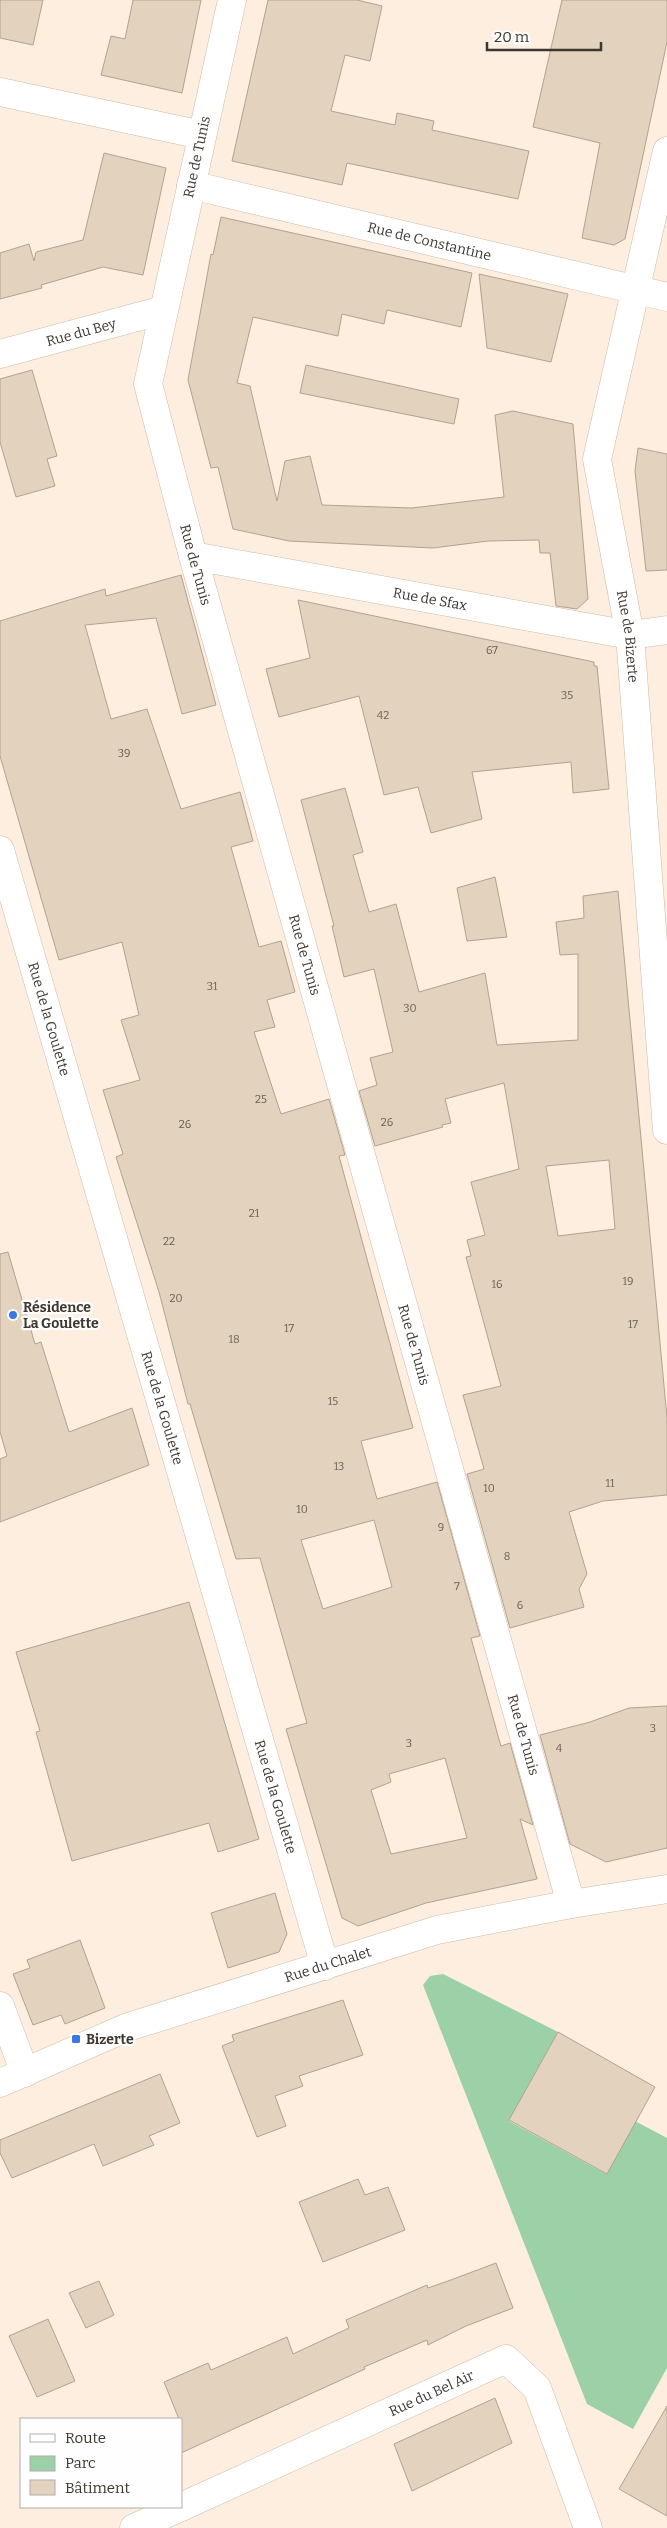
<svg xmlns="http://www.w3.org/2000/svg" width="667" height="2528" font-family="Bitter,serif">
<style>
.green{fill:#9cd0a7}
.building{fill:#e3d2be;stroke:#b2a18f;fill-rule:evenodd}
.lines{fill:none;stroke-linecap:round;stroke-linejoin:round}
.minor-casing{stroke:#ccbba8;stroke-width:29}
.minor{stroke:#fff;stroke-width:28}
.poi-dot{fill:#3977e5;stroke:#fefefe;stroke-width:2}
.labels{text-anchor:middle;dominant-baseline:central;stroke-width:4.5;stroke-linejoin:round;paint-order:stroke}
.number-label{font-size:11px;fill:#675e54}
.street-label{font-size:14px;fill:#3e3730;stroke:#fefefe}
.poi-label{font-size:14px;font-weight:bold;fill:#3e3730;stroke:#fefefe;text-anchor:start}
</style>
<rect width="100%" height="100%" fill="#fdeedf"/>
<path class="green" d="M443,1974L558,2032L509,2121L606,2174L633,2120L667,2138V2368L633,2429L587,2404L423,1985L430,1976Z"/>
<path class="building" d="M0,0H43L33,45L0,38Z
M133,0H201L182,93L101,75L111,36L125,39Z
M268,0H357L382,6L370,61L345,55L331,111L395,125L397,113L434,121L432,130L529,151L518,199L347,163L342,185L232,161Z
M562,0H667V42L642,160L625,239L614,245L582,238L600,143L533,127Z
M104,153L166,168L143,275L103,267L41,285L42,288L0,299V253L29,244L34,261L36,252L83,240Z
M221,217L472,273L461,327L387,310L384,324L342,314L338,336L253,317L237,383L250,386L277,501L285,461L310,456L322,505L412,508L504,497L495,415L513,411L573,424L588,599L577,609L556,606L550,553H540L539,540L488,541L433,548L289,541L233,529L218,467L211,468L188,380L211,254L213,255Z
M479,274L568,294L551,362L487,348Z
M306,365L459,399L454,424L300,393Z
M32,370L57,456L47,459L55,486L16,497L0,442V379Z
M638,448L667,454V570L646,571L635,471Z
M181,575L216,705L182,714L156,618L85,625L111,719L147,709L181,809L240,792L253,841L231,847L259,947L281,941L295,992L267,1000L275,1027L254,1032L281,1114L329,1099L345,1155L339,1156L413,1428L361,1441L377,1499L437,1482L480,1636L471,1638L500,1743L501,1746L510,1743L533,1825L520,1819L537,1879L426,1903L358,1926L342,1918L286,1729L307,1723L260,1558L236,1559L190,1404H188L159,1292L116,1157L123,1154L103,1090L140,1080L121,1020L139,1015L122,942L59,960L0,756V621L105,589L106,596ZM374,1520L392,1587L323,1609L301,1540ZM445,1758L467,1838L391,1854L371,1790L391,1782L389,1774Z
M298,600L594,662V666H597L609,789L573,793L571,762L472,772L482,819L431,833L418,787L384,795L359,696L279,717L266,669L310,658Z
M345,788L363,852L353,855L369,912L396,904L419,992L485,973L497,1045L578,1040V954L560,955L556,922L584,918L583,896L618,891L667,1418V1495L603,1501L569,1512L587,1574L579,1589L584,1607L510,1628L467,1474L484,1469L463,1395L501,1386L466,1257L471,1256L467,1240L485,1235L471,1182L519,1169L504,1083L445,1099L451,1123L442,1125L443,1127L375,1146L359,1091L377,1085L370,1058L393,1052L374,969L344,977L332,926H334L301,800ZM609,1160L615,1229L558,1236L546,1166Z
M495,877L507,937L467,941L457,888Z
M8,1252L35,1344L41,1342L69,1432L132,1408L149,1465L0,1522V1459L7,1456L0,1432V1254Z
M189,1602L259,1839L218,1852L209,1823L72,1861L36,1732L40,1731L16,1652Z
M667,1706V1848L606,1862L570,1844L540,1735L590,1722L629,1708Z
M275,1893L287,1934L279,1952L228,1968L211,1913Z
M80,1940L105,2008L65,2024L61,2015L33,2025L13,1974L30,1968L27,1960Z
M343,2000L363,2055L299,2076L303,2086L275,2096L286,2126L257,2137L222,2046L234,2041L232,2035Z
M558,2032L655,2087L607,2174L509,2120Z
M160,2074L180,2123L149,2136L154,2145L103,2166L94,2144L12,2178L0,2153V2140Z
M358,2179L365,2195L388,2187L405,2230L323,2262L299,2202Z
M496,2263L513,2308L466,2326L428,2345L427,2340L364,2367L365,2369L181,2453V2419H179L164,2382L208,2363L211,2370L287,2337L293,2354L349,2328L346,2320L427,2285L428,2288L448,2281Z
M99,2281L114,2315L86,2328L69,2293Z
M48,2319L75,2381L37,2397L9,2336Z
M495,2398L512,2443L412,2491L394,2444Z
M667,2406V2516L619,2489Z"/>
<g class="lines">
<defs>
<g id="minor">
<path id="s1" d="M232,0L148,384L193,556L571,1904"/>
<path d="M0,92L202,135"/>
<path id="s2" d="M667,151L597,459L630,635L667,1130"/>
<path id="s3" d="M191,185L667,297"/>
<path id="s4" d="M0,354L163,310"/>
<path id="s5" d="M193,556L630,635L667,630"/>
<path id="s6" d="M0,850L325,1966"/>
<path d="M0,2006L25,2073"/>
<path id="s7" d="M0,2083L128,2027L437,1930L571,1904L667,1889"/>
<path id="s8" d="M181,2507L506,2359L537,2388L588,2528"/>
<path d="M134,2528L181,2507"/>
</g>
</defs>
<use href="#minor" class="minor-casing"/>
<use href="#minor" class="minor"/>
</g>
<g class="poi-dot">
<circle cx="13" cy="1315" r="5"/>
<rect x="71" y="2034" width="10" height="10" rx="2.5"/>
</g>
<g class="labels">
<g class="number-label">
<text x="492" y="650">67</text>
<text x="567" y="695">35</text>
<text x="383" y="715">42</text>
<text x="124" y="753">39</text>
<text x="212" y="986">31</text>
<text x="410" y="1008">30</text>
<text x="261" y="1099">25</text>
<text x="387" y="1122">26</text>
<text x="185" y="1124">26</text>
<text x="254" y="1213">21</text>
<text x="169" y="1241">22</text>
<text x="628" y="1281">19</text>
<text x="497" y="1284">16</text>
<text x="176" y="1298">20</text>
<text x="633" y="1324">17</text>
<text x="289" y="1328">17</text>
<text x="234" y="1339">18</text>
<text x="333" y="1401">15</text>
<text x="339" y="1466">13</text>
<text x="610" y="1483">11</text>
<text x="489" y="1488">10</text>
<text x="302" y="1509">10</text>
<text x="441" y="1527">9</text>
<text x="507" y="1556">8</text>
<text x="457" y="1586">7</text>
<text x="520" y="1605">6</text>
<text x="653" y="1728">3</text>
<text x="409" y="1743">3</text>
<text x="559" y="1748">4</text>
</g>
<g class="street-label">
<text transform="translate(197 157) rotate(-78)">Rue de Tunis</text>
<text stroke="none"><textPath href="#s3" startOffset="245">Rue de Constantine</textPath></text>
<text stroke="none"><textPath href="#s4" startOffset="84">Rue du Bey</textPath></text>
<text stroke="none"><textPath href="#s1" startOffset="580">Rue de Tunis</textPath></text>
<text stroke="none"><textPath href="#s5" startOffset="241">Rue de Sfax</textPath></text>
<text stroke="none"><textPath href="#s2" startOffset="496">Rue de Bizerte</textPath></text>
<text stroke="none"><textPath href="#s1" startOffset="985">Rue de Tunis</textPath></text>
<text stroke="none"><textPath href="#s6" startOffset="176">Rue de la Goulette</textPath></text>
<text stroke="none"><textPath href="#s1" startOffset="1390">Rue de Tunis</textPath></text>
<text stroke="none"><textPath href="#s6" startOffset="581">Rue de la Goulette</textPath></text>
<text stroke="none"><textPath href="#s1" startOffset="1795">Rue de Tunis</textPath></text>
<text stroke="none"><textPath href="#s6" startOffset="986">Rue de la Goulette</textPath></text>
<text stroke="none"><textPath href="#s7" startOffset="349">Rue du Chalet</textPath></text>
<text stroke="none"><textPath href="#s8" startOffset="275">Rue du Bel Air</textPath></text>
</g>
<g class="poi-label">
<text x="23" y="1307">Résidence<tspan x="23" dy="16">La Goulette</tspan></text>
<text x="86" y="2039">Bizerte</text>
</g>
</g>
<rect x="20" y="2418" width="162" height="90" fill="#fefefe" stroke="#b1aeac"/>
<rect x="30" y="2434" width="25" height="8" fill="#ffffff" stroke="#b1aeac"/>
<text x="65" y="2443" font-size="15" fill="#3e3730">Route</text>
<rect x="30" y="2456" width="25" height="15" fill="#9cd0a7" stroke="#b1aeac"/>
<text x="65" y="2468" font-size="15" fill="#3e3730">Parc</text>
<rect x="30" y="2480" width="25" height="15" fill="#e3d2be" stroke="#b1aeac"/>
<text x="65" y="2493" font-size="15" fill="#3e3730">Bâtiment</text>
<path d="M487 42v8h114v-8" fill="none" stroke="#3e3730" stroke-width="2.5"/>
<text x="494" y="42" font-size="15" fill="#3e3730" stroke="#fefefe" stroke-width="4" paint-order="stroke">20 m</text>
</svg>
